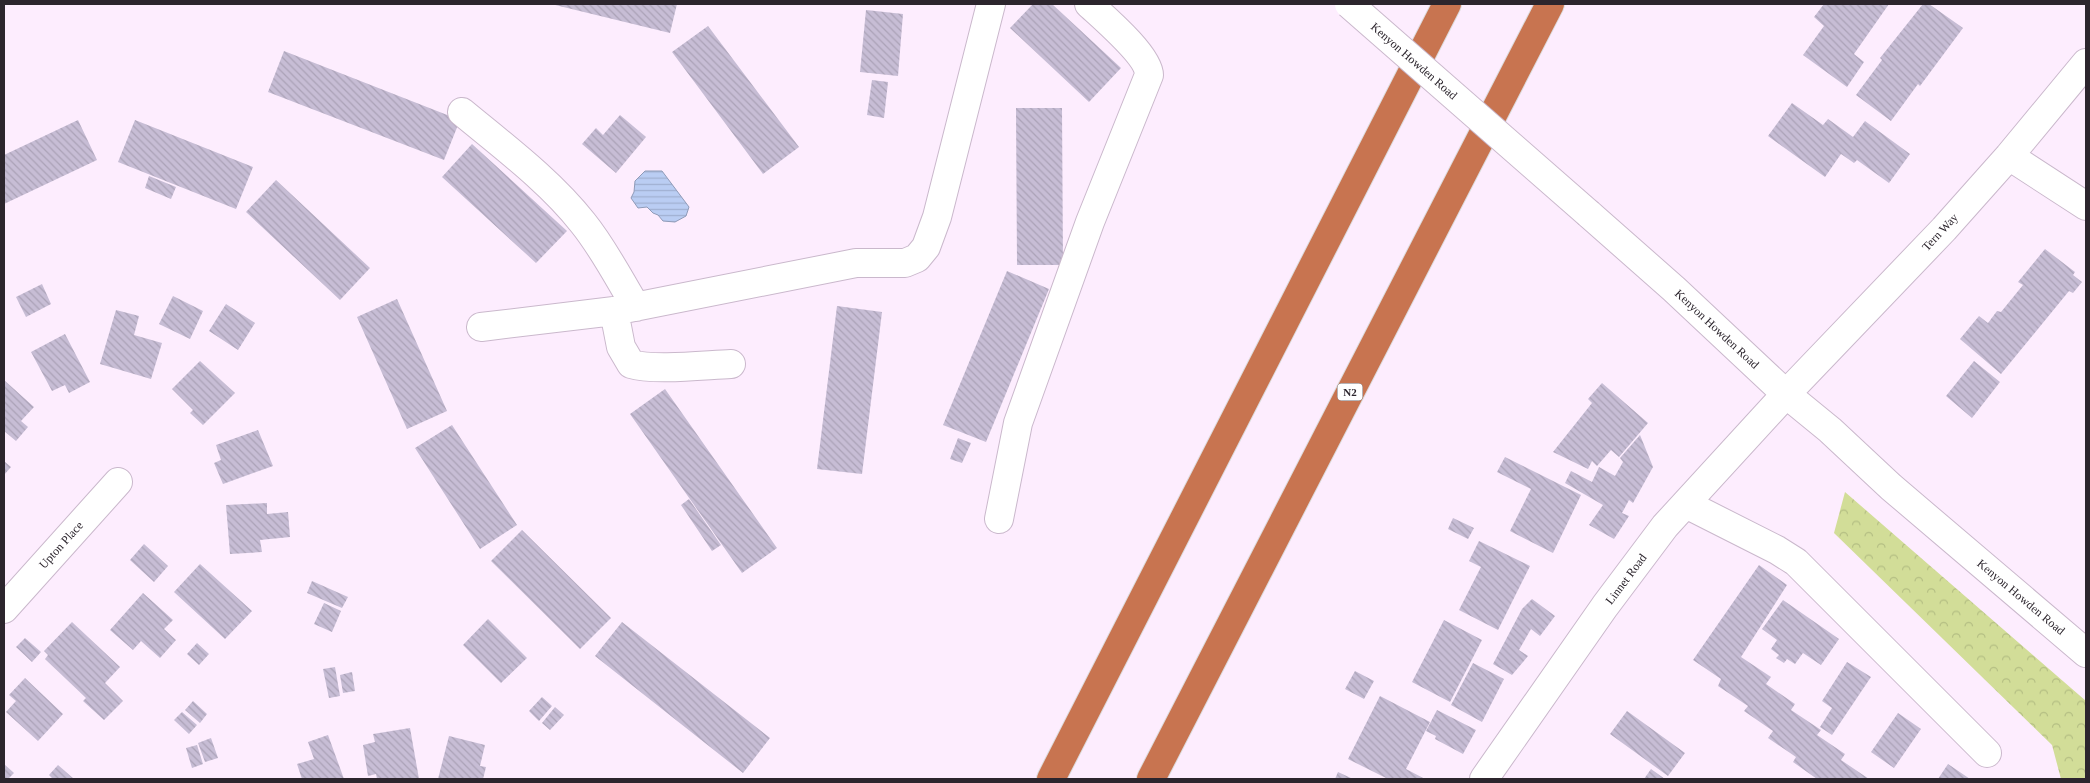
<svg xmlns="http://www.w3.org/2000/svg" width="2090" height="783" font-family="'Times New Roman',serif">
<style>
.forest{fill:url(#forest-crowns)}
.water{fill:url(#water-rules);stroke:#8f9bb8}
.building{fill:url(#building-back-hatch)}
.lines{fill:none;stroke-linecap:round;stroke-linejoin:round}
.minor-casing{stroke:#cab8cc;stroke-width:30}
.highway-casing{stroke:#dddcdd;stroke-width:30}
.minor{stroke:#fff;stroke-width:28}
.highway{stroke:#c87450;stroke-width:28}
.minor-bridge-casing{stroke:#cab8cc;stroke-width:30;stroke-linecap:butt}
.minor-bridge{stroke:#fff;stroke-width:28}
.labels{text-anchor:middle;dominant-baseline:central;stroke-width:4.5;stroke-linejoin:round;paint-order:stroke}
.shield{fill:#fff;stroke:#6b666c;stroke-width:1}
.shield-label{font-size:11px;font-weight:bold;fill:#2c252d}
.street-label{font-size:12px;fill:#2c252d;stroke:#fff}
</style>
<defs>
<pattern id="forest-crowns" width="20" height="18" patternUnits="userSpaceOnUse" patternTransform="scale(1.25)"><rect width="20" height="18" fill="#d2dd98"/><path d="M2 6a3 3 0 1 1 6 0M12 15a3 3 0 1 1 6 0" fill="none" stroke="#b4be83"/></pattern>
<pattern id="water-rules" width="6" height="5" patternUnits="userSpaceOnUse" patternTransform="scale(1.25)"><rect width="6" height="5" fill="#bacdf3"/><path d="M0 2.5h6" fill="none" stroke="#a0b0d1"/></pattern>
<pattern id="building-back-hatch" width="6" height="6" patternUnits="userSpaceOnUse" patternTransform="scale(1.25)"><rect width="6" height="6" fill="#c7bdd5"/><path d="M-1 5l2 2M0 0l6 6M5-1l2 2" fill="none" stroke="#aba2b7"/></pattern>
</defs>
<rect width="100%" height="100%" fill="#fdedfe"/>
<path class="forest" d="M1845,492L2086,701V779H2061L2052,745L1834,533Z"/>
<path class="water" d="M645,171H662L689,207L686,216L675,222L663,221L658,215L653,213L647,207L638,208L631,198L634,192L635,181Z"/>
<path class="building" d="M551,4H677L670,33Z
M1033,4H1052L1121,68L1089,102L1010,28Z
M1824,4H1889L1854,54L1864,62L1847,87L1803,55L1824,26L1814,17Z
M1923,4H1929L1963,28L1920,86L1918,84L1891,121L1856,95L1882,60L1880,58Z
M866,10L903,14L898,76L860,72Z
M708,26L799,147L763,174L672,52Z
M284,51L460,120L444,160L268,92Z
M872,80L888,82L884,118L867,115Z
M1792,103L1823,125L1828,119L1853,137L1865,121L1910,154L1889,183L1857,160L1854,163L1841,154L1825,177L1768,136Z
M1016,108H1062L1063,265H1017Z
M620,115L646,137L616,173L582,144L596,128L603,135Z
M78,120L97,160L4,204V155Z
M135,120L253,167L236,209L118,162Z
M472,144L567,231L536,263L442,177Z
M149,176L176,187L171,199L145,188Z
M276,180L370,268L340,300L246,212Z
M2045,249L2075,272L2073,275L2082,282L2073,293L2069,291L2001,374L1960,339L1979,316L1988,323L1997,311L2001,312L2023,285L2018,282Z
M1007,271L1049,289L986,442L943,425Z
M42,284L51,304L26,317L16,297Z
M173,296L203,311L190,339L159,324Z
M397,299L447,411L407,429L357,317Z
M226,304L255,323L238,350L209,331Z
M837,306L882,312L862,474L817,469Z
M116,310L139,316L134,335L162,343L151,379L100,364Z
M65,334L90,382L69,393L65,385L52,391L31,352Z
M200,361L235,393L203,425L190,413L193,410L172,389Z
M1974,361L2000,382L1972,418L1946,396Z
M4,380L34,407L21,421L28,427L16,441L4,431Z
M1602,383L1648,423L1619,457L1611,450L1597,466L1592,461L1588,469L1553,452L1592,403L1588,399Z
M665,389L777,548L742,573L630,414Z
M452,425L517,525L480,549L415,448Z
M258,430L273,466L223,484L214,463L221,460L216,445Z
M1640,435L1653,467L1633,503L1629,500L1622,513L1629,516L1614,539L1589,525L1603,505L1565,483L1571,471L1592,482L1599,467L1615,476L1623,462L1620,458Z
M958,438L971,443L962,463L950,459Z
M1505,457L1581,495L1553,553L1510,531L1531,489L1497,472Z
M4,461L11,467L4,475Z
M689,499L721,545L712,551L681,505Z
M267,503V514L288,512L290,537L260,540L262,552L230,554L226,505Z
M1453,518L1474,528L1468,539L1448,529Z
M522,530L611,618L580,649L491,561Z
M1479,541L1530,566L1498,630L1459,610L1481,567L1469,561Z
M144,544L168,566L154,582L130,560Z
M200,564L252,611L225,639L174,592Z
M1759,565L1787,585L1741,657L1771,677L1766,684L1795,704L1791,710L1821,730L1817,735L1845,754L1841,760L1869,779H1817L1793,762L1796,757L1768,738L1773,731L1744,711L1748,706L1718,686L1721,679L1693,660Z
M312,581L348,597L342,608L307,593Z
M143,593L173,620L164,629L176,640L160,658L141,641L133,650L110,630Z
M1532,599L1555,616L1540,636L1531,629L1519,650L1528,656L1512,675L1493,664L1522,609Z
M1783,600L1839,639L1821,665L1803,653L1795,664L1787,659L1784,663L1776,658L1779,655L1771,649L1777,640L1762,629Z
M324,603L341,611L332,632L314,624Z
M488,619L527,658L501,683L463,645Z
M1444,620L1482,640L1450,702L1412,682Z
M72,622L120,667L105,683L123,701L104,720L83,701L86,698L45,659L48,655L44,651Z
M622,622L770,738L743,773L595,656Z
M25,638L41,652L32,662L16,647Z
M197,643L209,654L199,665L187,654Z
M1847,662L1871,677L1832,735L1820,727L1832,708L1822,701Z
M1473,663L1504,679L1482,722L1451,705Z
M335,667L340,696L329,698L323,669Z
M1355,671L1374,681L1364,699L1345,689Z
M352,672L355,691L343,693L340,675Z
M25,678L63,714L38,741L6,712L16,701L9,695Z
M1380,696L1430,722L1406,769L1425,779H1388L1348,759Z
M542,697L552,706L539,721L529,711Z
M193,701L207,714L200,723L185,710Z
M555,707L564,715L550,730L542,723Z
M1437,710L1476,730L1463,754L1435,739L1436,736L1426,731Z
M1627,711L1685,753L1668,776L1610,734Z
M182,712L197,725L189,734L174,720Z
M1898,713L1921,729L1894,768L1871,752Z
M410,728L419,779H377L376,774L368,776L363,745L375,742L373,734Z
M328,735L344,779H302L297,764L314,759L308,742Z
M449,736L485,745L480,766L486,767L483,779H438Z
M211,738L218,758L205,762L198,743Z
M197,745L203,764L192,768L186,748Z
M4,764L14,773L8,779H4Z
M1948,764L1970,779H1938Z
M58,765L74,779H53L49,775Z
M1651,769L1665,779H1644Z
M1338,772L1353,779H1335Z"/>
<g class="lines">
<defs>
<path id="minor" d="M462,112C503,146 550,181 583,223C604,249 619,279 636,307
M2009,156L2086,206
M1589,214L1674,289L1786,394L1830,430L1891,487L2086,653
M614,311L621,347L631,364C654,371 705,365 731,364
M481,327L614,311L856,263H905L917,258L926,247L937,217L991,4
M1686,504L1777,550L1796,562L1987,753
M999,519L1018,423L1090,222L1149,75C1149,56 1103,17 1089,4
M4,609L118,482
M1484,779L1605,606L1665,526L1786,394L1944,229L2009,156L2086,63"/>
<path id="highway" d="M1051,779L1447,4
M1151,779L1550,4"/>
</defs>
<use href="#minor" class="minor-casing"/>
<use href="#highway" class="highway-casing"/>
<use href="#minor" class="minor"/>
<use href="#highway" class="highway"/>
<defs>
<path id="minor-bridge" d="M1349,4L1589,214"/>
</defs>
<use href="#minor-bridge" class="minor-bridge-casing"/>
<use href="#minor-bridge" class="minor-bridge"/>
</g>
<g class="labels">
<rect class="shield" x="1337.5" y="383.5" width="25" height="17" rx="4"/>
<g class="shield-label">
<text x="1350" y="392">N2</text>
</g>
<g class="street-label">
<text transform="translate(1414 61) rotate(41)">Kenyon Howden Road</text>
<text transform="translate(1940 232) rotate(-47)">Tern Way</text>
<text transform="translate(1717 329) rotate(43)">Kenyon Howden Road</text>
<text transform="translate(61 545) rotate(-48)">Upton Place</text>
<text transform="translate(1626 579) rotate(-53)">Linnet Road</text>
<text transform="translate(2021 597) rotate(40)">Kenyon Howden Road</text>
</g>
</g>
<rect width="2090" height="783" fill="none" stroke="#2c252d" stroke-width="10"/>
</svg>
